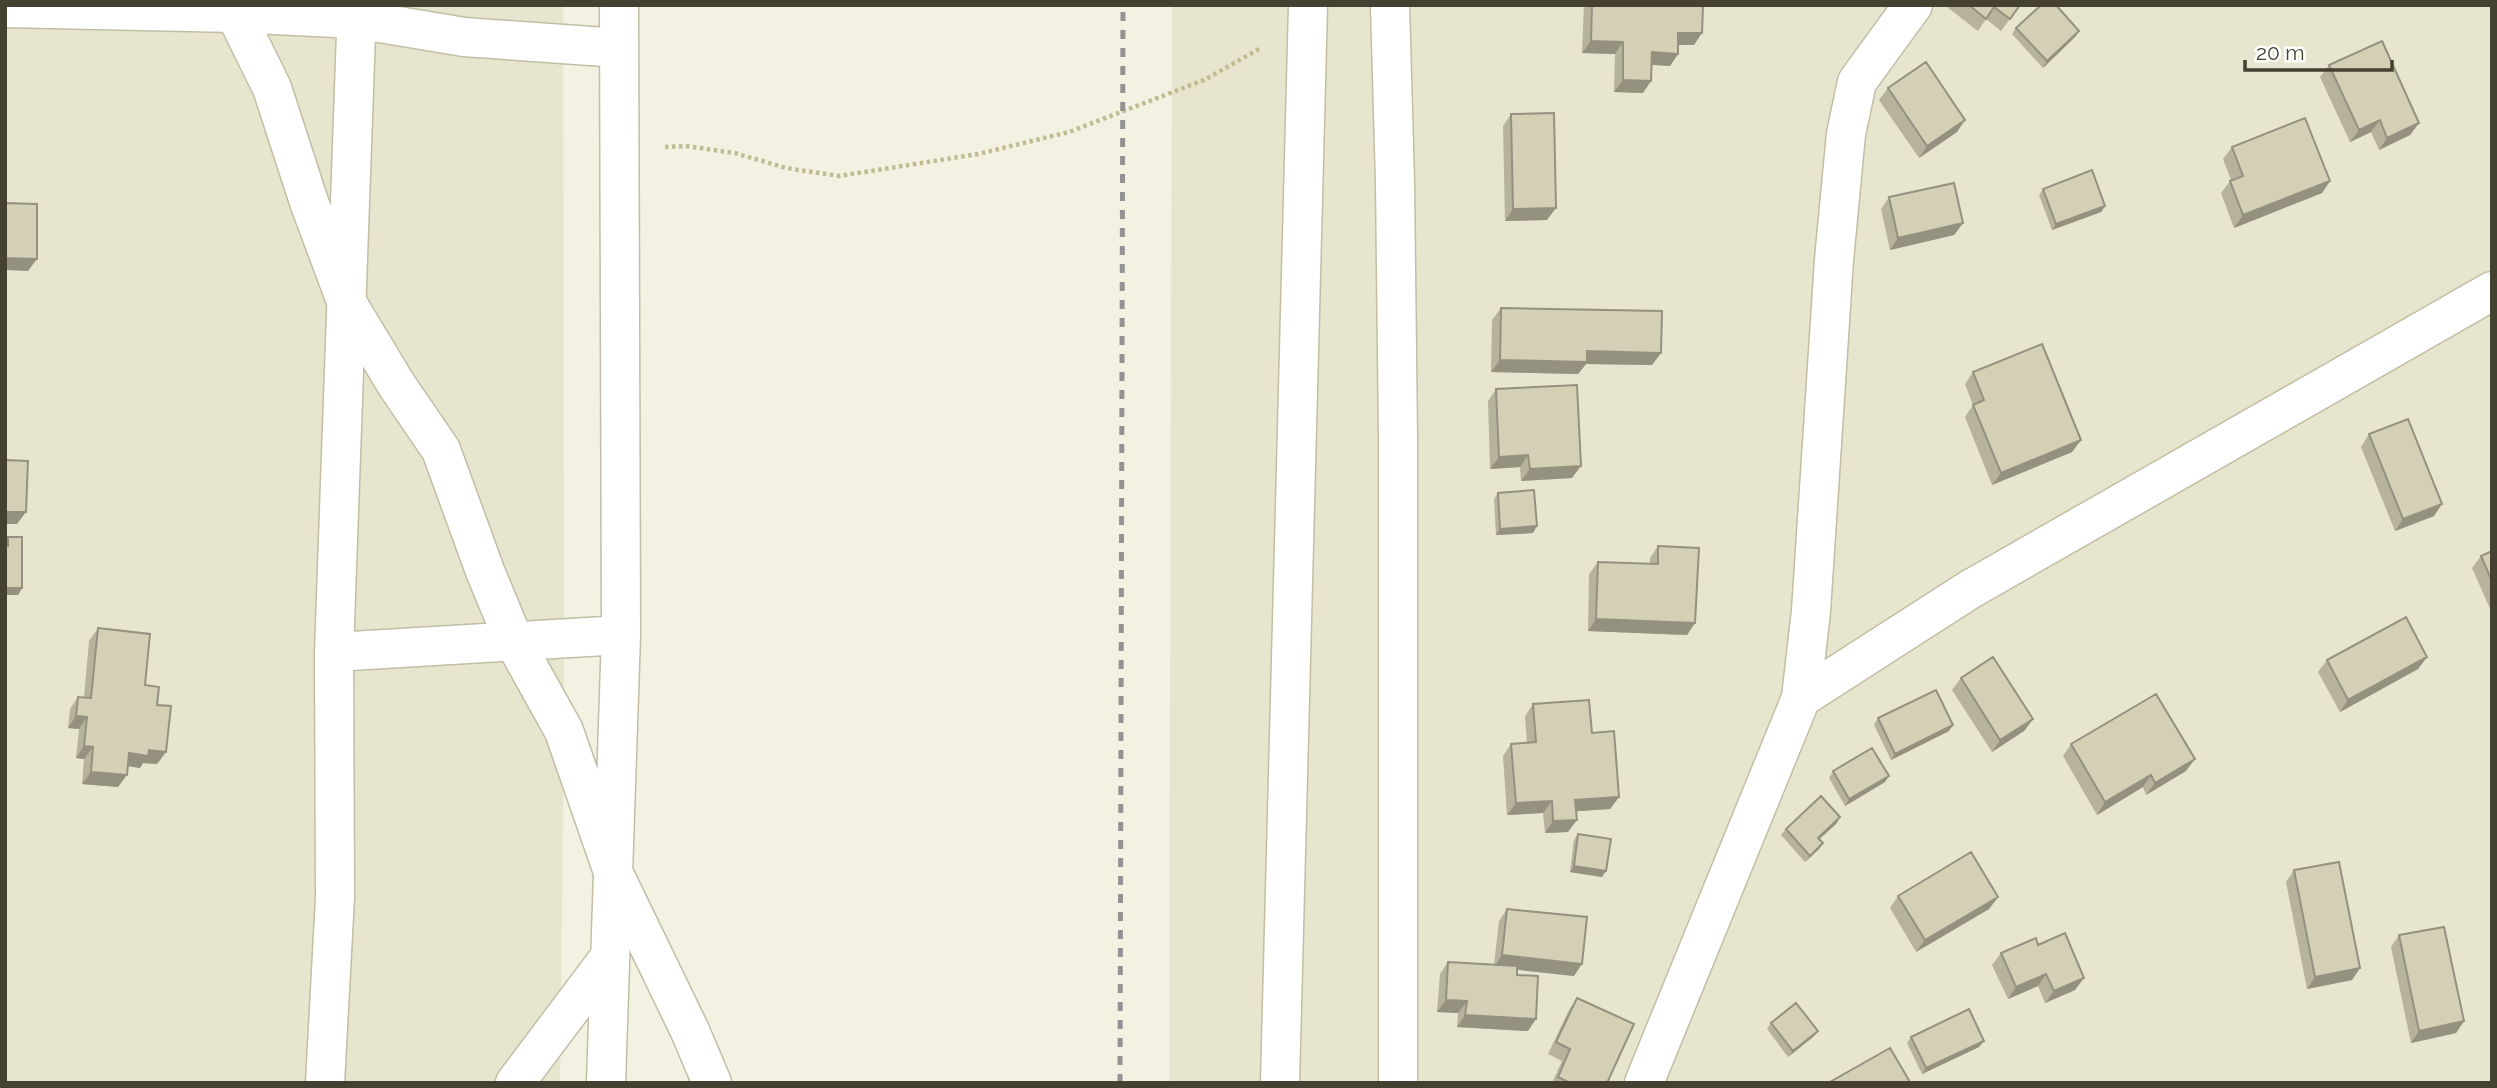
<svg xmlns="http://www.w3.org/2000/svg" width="2497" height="1088" font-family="Raleway,sans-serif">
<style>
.residential{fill:#e7e5ce}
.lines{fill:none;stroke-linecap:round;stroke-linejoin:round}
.minor-casing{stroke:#c1bea5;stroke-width:41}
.path{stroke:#c2bb92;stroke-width:4.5;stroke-dasharray:3.5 3.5;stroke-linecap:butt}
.minor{stroke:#fff;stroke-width:38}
.rail{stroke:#939393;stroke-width:5;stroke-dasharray:9 9;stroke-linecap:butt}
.wall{fill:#b6b29c}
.shaded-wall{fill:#94917f}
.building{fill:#d4cfb5;stroke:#94917f;stroke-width:2}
</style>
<rect width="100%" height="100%" fill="#f3f1e1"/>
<path class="residential" d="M5,5H563L564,731L560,1083H5Z
M1172,5H2492V1083H1169Z"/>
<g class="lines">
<defs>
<path id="minor" d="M242,5L235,13L272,88L309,202L346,301L396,384L441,450L485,571L514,641L564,731L613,872L690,1031L712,1083
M1390,5L1395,182L1398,438V1083
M5,8L235,13L356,19L464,37L619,48
M334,652L621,635
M1801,698L1969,590L2492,291
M325,1083L335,897L334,652L357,5
M515,1083L609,958
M606,1083L621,635L619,5
M1280,1083L1308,5
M1644,1083L1801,698L1811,611L1834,260L1846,134L1857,82L1913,5"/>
</defs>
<use href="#minor" class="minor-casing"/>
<path class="path" d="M665,147L686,146L735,153L786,168L839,176L978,154L1069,132L1204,80L1261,48"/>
<use href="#minor" class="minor"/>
<path class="rail" d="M1120,1083L1123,5"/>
</g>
<path class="wall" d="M1584,5H1703L1694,45H1678V54L1670,66L1652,65L1643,93L1614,92L1615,54L1582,53Z
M1948,5H2020L2001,31L1986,19L1978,31L1947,7Z
M2016,28L2079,31L2075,37L2043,68L2012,34Z
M2329,65L2419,123L2410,135L2379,150L2371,132L2350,142L2320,77Z
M1888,88L1957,132L1919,158L1879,100Z
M1511,114L1547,220L1505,221L1503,126Z
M2232,147L2330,181L2322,193L2234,228L2221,193L2230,181L2231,180L2223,159Z
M2043,189L2105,206L2101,212L2052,230L2039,195Z
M1889,197L1963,223L1954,235L1890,250L1881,209Z
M1501,308L1661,353L1652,365L1586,364L1578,374L1491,372L1492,320Z
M1973,372L2081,440L2072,452L1992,485L1965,417L1973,405L1965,384Z
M1496,389L1572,478L1521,481L1520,467L1490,469L1488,401Z
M2369,434L2434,516L2395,531L2361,447Z
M1498,493L1533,533L1496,535L1494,499Z
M8,537L22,588L18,595H5V542Z
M1658,546L1695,623L1687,635L1588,631L1589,574L1598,562L1650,564V558Z
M2492,551V613L2472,568L2481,556Z
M98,628L145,685L157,705L166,752L157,764L143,763L140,768L128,766L118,787L82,784L84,759L76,758L79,729L68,728L70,709L78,697H84L89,641Z
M2427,657L2418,669L2340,712L2318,672L2327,660Z
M1961,678L2033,719L2024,731L1992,752L1952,690Z
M1533,704L1592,733L1619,797L1610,809L1576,811L1568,832L1545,833L1543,813L1507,815L1503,756L1511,744L1527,743L1525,716Z
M1878,718L1949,731L1891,760L1874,725Z
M2071,744L2186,771L2146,795L2143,787L2097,815L2063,756Z
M1833,771L1885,782L1845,806L1829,778Z
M1840,817L1836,824L1819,839L1823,843L1819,849L1805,862L1781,835L1786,829Z
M1578,834L1602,877L1570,872L1574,840Z
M2294,870L2360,968L2352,980L2307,989L2286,882Z
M1898,896L1998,897L1989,909L1916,952L1890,908Z
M1507,909L1574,976L1517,970V975L1528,1031L1457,1027L1458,1013L1437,1012L1440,974L1448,962L1494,965L1499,921Z
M2399,935L2464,1021L2456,1033L2411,1043L2391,947Z
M2038,945L2075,990L2045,1003L2038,986L2008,999L1992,965L2001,953Z
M1577,998L1607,1083H1552L1562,1061L1548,1054L1569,1010Z
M1771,1023L1818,1031L1813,1037L1788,1057L1767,1029Z
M1911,1037L1984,1041L1979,1047L1922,1074L1907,1043Z"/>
<path class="shaded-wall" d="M2079,31L2075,37L2043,68L2047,61Z
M1678,33H1702L1694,45H1670Z
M1591,41L1623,42L1615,54L1582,53Z
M1652,52L1678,54L1670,66L1643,64Z
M1623,80L1651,81L1643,93L1614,92Z
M1965,120L1957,132L1919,158L1927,146Z
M2380,120L2371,132L2350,142L2359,130Z
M2419,123L2410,135L2379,150L2387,138Z
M2330,181L2322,193L2234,228L2243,215Z
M2105,206L2101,212L2052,230L2056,224Z
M1556,208L1547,220L1505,221L1513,209Z
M1963,223L1954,235L1890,250L1898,238Z
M5,258L37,259L28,271L5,270Z
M1587,351L1661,353L1652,365L1586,364L1578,374L1491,372L1500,360Z
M2081,440L2072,452L1992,485L2001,473Z
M1528,455L1520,467L1490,469L1499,457Z
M1581,466L1572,478L1521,481L1530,469Z
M2442,504L2434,516L2395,531L2403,519Z
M5,512H26L17,524H5Z
M1537,526L1533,533L1496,535L1500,529Z
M5,588H22L18,595H5Z
M1596,619L1695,623L1687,635L1588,631Z
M2427,657L2418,669L2340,712L2348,700Z
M76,716L87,717L79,729L68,728Z
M2033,719L2024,731L1992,752L2000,740Z
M1953,725L1949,731L1891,760L1895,754Z
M84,746L93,747L84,759L76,758Z
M149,750L166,752L157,764L143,763L140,768L121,765L129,753Z
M2195,759L2186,771L2146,795L2155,783Z
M91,772L127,775L118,787L82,784Z
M2151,775L2143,787L2097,815L2105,802Z
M1889,776L1885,782L1845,806L1849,799Z
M1619,797L1610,809L1567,812L1575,800Z
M1552,801L1543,813L1507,815L1516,803Z
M1840,817L1836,824L1814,844L1818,838Z
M1577,820L1568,832L1545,833L1553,821Z
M1823,843L1819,849L1805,862L1810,856Z
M1574,866L1606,871L1602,877L1570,872Z
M1998,897L1989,909L1916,952L1925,940Z
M1502,955L1582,964L1574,976L1494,967Z
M2360,968L2352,980L2307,989L2315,977Z
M2046,974L2038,986L2008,999L2016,987Z
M2084,978L2075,990L2045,1003L2054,991Z
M1446,1000L1467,1001L1458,1013L1437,1012Z
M1465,1015L1536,1019L1528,1031L1457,1027Z
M2464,1021L2456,1033L2411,1043L2419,1031Z
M1818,1031L1813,1037L1788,1057L1793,1051Z
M1984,1041L1979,1047L1922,1074L1926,1068Z"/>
<path class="building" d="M1592,5H1703L1702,33H1678V54L1652,52L1651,81L1623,80V42L1591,41Z
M1969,5H2020L2010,19L1994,7L1986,19Z
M2041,5H2056L2079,31L2047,61L2016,28Z
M2382,41L2419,123L2387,138L2380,120L2359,130L2329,65Z
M1926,62L1965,120L1927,146L1888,88Z
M1554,113L1556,208L1513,209L1511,114Z
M2305,118L2330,181L2243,215L2230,181L2243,176L2232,147Z
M2092,170L2105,206L2056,224L2043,189Z
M1954,183L1963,223L1898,238L1889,197Z
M5,203L37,204V259L5,258Z
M1501,308L1662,311L1661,353L1587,351V362L1500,360Z
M2042,344L2081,440L2001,473L1973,405L1984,400L1973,372Z
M1577,385L1581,466L1530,469L1528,455L1499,457L1496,389Z
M2408,419L2442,504L2403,519L2369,434Z
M5,460L28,461L26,512H5Z
M1534,490L1537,526L1500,529L1498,493Z
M8,537H22V588H5V546H8Z
M1658,546L1699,548L1695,623L1596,619L1598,562L1658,564Z
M2492,551V581L2481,556Z
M2406,617L2427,657L2348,700L2327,660Z
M98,628L150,634L145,685L159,687L157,705L171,706L166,752L149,750L148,756L129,753L127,775L91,772L93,747L84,746L87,717L76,716L78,697L91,698Z
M1993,657L2033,719L2000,740L1961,678Z
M1936,690L1953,725L1895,754L1878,718Z
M2156,694L2195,759L2155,783L2151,775L2105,802L2071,744Z
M1589,700L1592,733L1614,731L1619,797L1575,800L1577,820L1553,821L1552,801L1516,803L1511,744L1536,742L1533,704Z
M1872,748L1889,776L1849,799L1833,771Z
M1821,796L1840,817L1818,838L1823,843L1810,856L1786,829Z
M1578,834L1611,839L1606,871L1574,866Z
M1971,852L1998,897L1925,940L1898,896Z
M2339,862L2360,968L2315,977L2294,870Z
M1507,909L1587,917L1582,964L1502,955Z
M2444,927L2464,1021L2419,1031L2399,935Z
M2065,933L2084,978L2054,991L2046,974L2016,987L2001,953L2036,938L2038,945Z
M1448,962L1517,966V975L1538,976L1536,1019L1465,1015L1467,1001L1446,1000Z
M1577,998L1634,1024L1607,1083H1570L1558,1077L1570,1049L1556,1042Z
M1796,1003L1818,1031L1793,1051L1771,1023Z
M1969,1009L1984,1041L1926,1068L1911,1037Z
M1890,1048L1910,1082H1830Z"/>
<rect width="2497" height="1088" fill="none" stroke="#444131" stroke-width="14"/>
<path d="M2245 60v10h147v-10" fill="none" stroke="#444131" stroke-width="3.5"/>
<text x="2256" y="60" font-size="21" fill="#444131" stroke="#ffffff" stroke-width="5" paint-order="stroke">20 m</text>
</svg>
